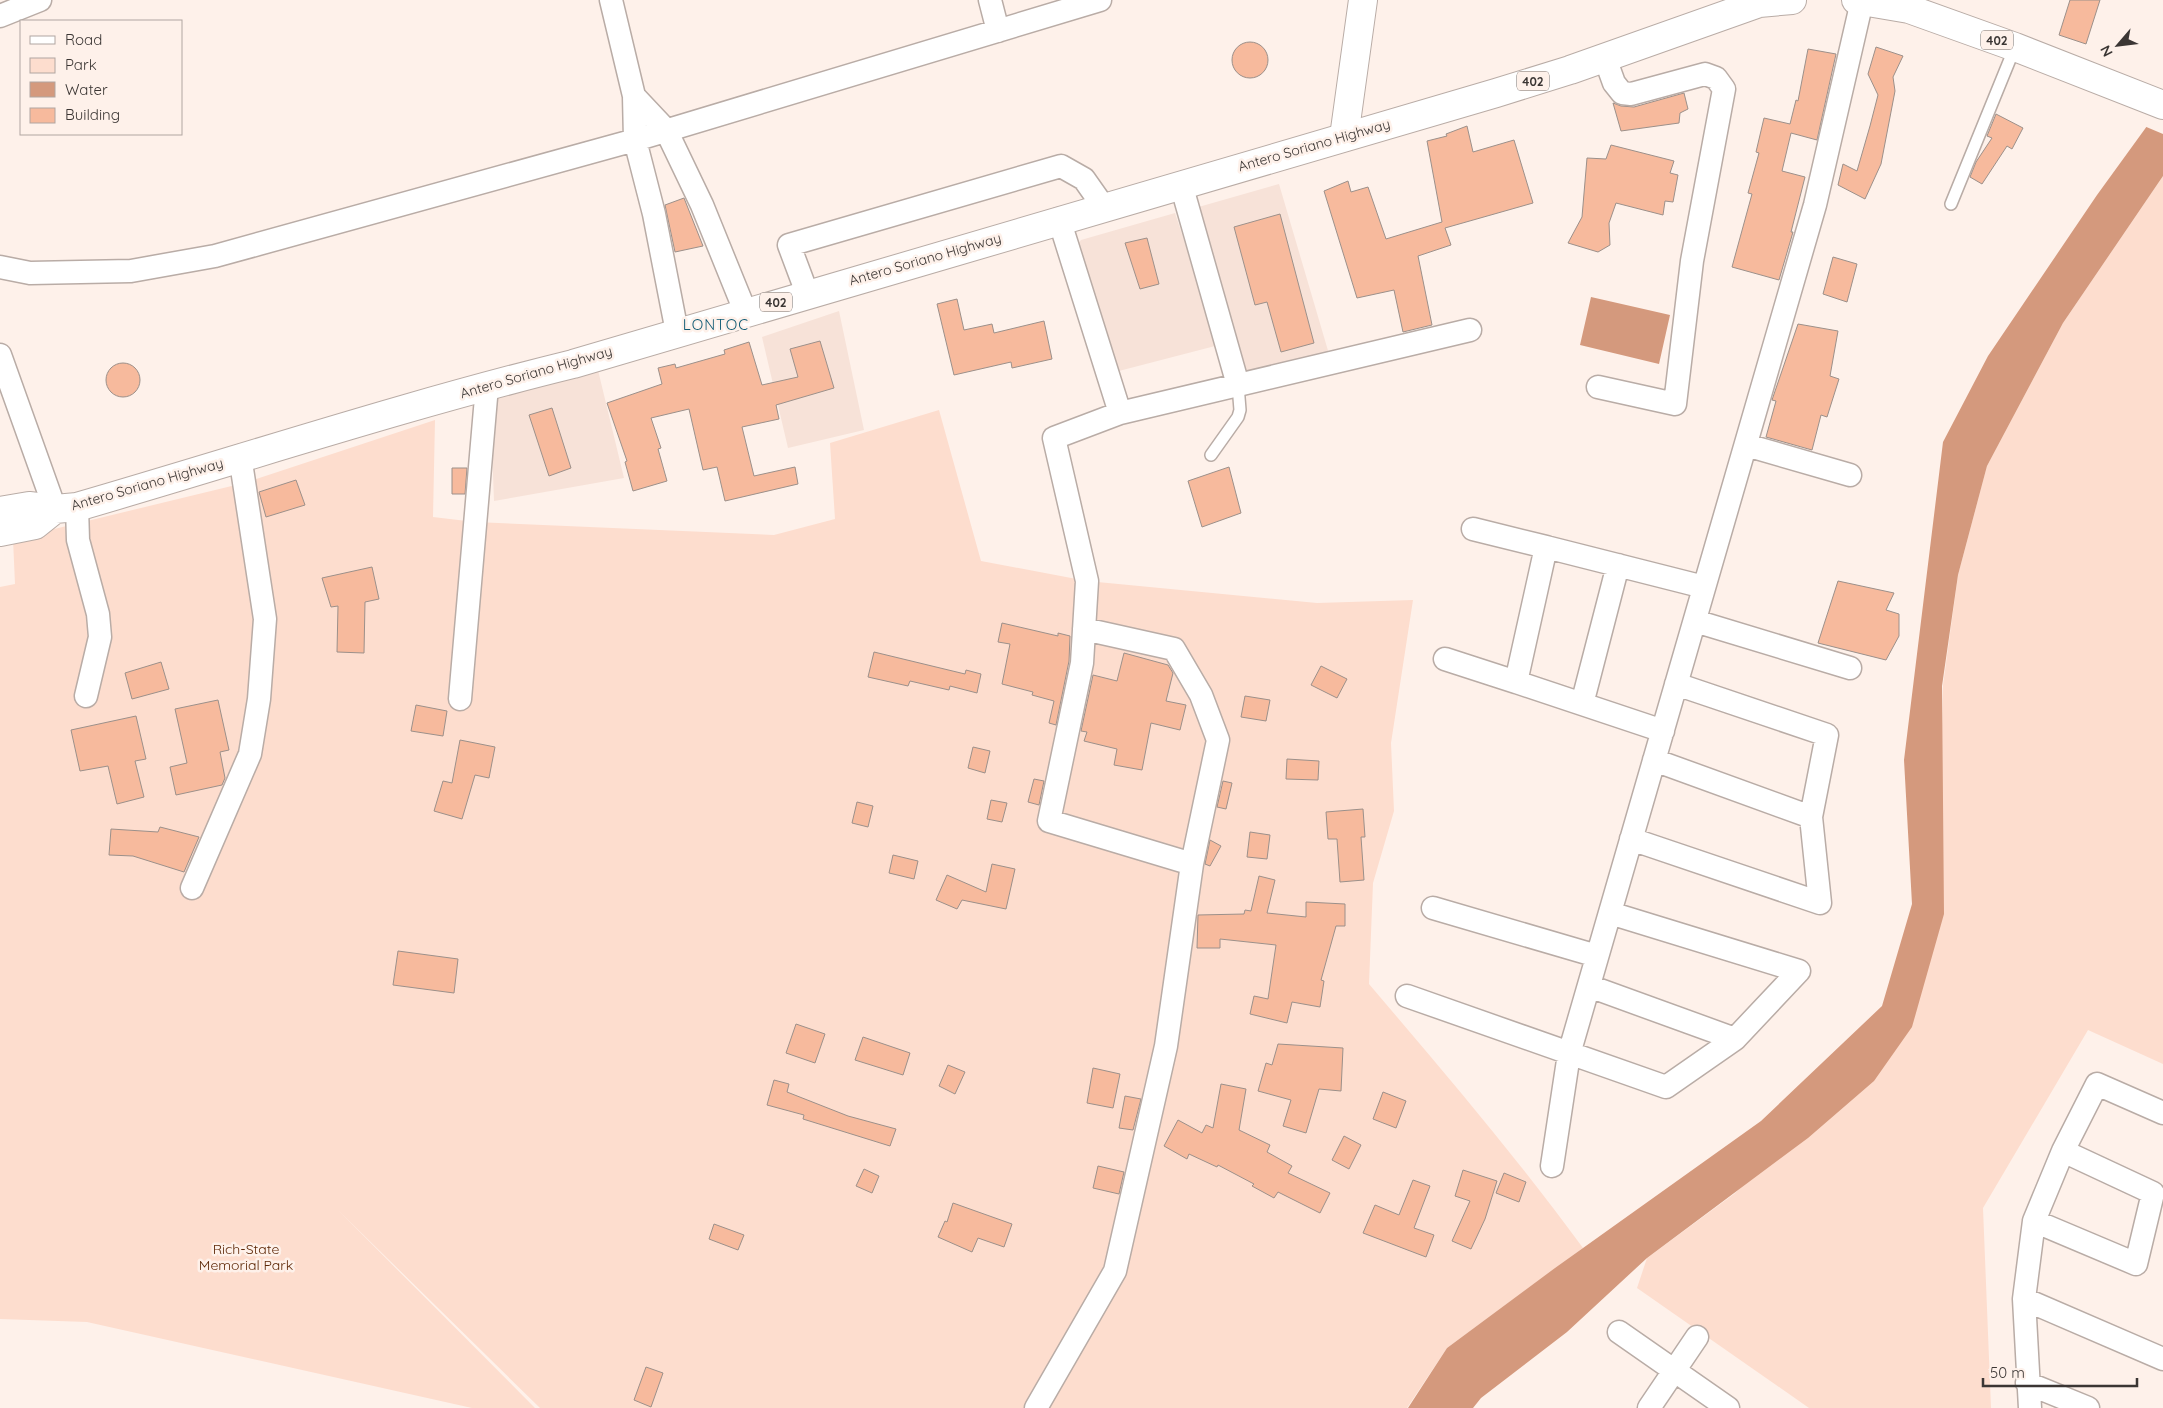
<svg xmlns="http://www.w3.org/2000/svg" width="2163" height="1408" font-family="Quicksand,sans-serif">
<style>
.built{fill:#f7e2d8}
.green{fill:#fdddce}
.water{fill:#d4997d}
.pier{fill:#fef1ea}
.building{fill:#f7ba9d;stroke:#9c908a}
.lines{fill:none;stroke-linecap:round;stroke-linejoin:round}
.lane-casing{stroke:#b9aca6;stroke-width:14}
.street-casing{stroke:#b9aca6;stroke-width:25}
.secondary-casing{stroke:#b9aca6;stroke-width:30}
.primary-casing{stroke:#b9aca6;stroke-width:30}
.lane{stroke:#fff;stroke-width:11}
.street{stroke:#fff;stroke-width:22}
.secondary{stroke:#fff;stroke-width:28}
.primary{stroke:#fff;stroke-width:28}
.labels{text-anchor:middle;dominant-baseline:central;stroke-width:5;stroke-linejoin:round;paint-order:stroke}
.shield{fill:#fef1ea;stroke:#766e6b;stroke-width:1}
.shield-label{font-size:12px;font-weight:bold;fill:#3b3634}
.street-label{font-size:14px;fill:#3b3634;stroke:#fef1ea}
.park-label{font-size:14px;fill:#5d2706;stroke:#fef1ea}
.neighbourhood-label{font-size:15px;letter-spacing:1px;fill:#0f5b75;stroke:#fef1ea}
</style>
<rect width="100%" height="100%" fill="#fef1ea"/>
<path class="built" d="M1279,184L1329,354L1244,374L1195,208Z
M1175,213L1219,345L1115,372L1075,248L1081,240Z
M839,311L864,430L788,448L762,337Z
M597,366L624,478L494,501L490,393Z"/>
<path class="green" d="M2163,176V1064L2088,1030L1983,1208L1991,1408H1809L1637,1288L1647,1258L1734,1194L1911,1028L1941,766L1943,685L1958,575L1987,466L2063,323Z
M939,410L981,561L1087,581L1317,603L1413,600L1391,743L1394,811L1373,883L1369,984C1442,1070 1516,1156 1583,1248L1447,1348L1407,1408H540L338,1210L535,1408H472L87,1322L0,1319V587L15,584L13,539L244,483L435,420L433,517L475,522L774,535L835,519L830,443Z"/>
<path class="water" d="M2163,104V176L2063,323L1987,466L1958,575L1942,686L1944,914L1912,1027L1874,1081L1808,1138L1647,1258L1567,1332L1481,1398L1473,1408H1408L1447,1348L1555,1268L1761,1121L1882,1006L1912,904L1904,760L1943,442L1988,356L2097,195Z
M1591,297L1670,315L1659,364L1580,345Z"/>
<path class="pier" d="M2163,101V134L2144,126Z"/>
<path class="building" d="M2070,0H2100L2086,44L2059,35Z
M1232 60a18 18 0 1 1 36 0a18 18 0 1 1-36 0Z
M1876,47L1903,56L1893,77L1895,91L1881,164L1865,199L1838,185L1843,164L1857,171L1870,126L1878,95L1868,74Z
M1808,49L1836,54L1817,140L1791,133L1782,171L1805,177L1791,232H1793L1779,280L1732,267L1752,194L1748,193L1759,153L1756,152L1764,118L1790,124L1796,100L1798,101Z
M1684,93L1688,109L1680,113L1679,123L1621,131L1613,103L1621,106L1634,107Z
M1996,114L2023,128L2012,149L2007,146L1982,184L1970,177L1976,162L1992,138L1987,136Z
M1467,126L1473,152L1514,140L1533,203L1445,228L1451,245L1418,256L1432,325L1403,332L1394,290L1357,298L1324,191L1348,181L1351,192L1368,187L1386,239L1442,222L1427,141L1447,136L1446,134Z
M1611,145L1674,161L1670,173L1678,175L1673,202L1665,201L1663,215L1616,203L1609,223L1610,245L1598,252L1568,243L1582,217L1587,158L1606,159Z
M684,198L703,246L675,252L665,205Z
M1280,214L1314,343L1281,352L1267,302L1255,305L1234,227Z
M1147,238L1159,284L1140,289L1125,243Z
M1833,257L1857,264L1847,302L1823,294Z
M957,299L964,330L992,324L994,333L1044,321L1052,359L1012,368L1011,362L954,375L937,304Z
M1798,324L1838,331L1830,376L1839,379L1827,417L1821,415L1812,450L1766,437L1776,401L1772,400Z
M820,341L834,388L776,405L779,419L742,427L754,476L795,467L798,484L725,501L717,467L703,470L689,409L651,418L661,448L658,449L667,481L633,491L625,462L627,461L607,403L662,384L658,368L675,364L676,368L725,354L724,350L749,342L762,385L798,377L790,349Z
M106 380a17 17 0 1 1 34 0a17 17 0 1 1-34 0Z
M552,408L571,468L549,476L529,415Z
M1229,467L1241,513L1202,527L1188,481Z
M452,468H467L465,494H452Z
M296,480L305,505L266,517L259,492Z
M372,567L379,599L365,602L364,653L337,652L338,606L331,607L322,578Z
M1838,581L1894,593L1886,610L1899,614V636L1886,660L1818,643Z
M1002,623L1058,636V633L1070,636L1069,661L1056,725L1049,723L1054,701L1032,695L1033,692L1002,684L1010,644L998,642Z
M874,652L965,674L966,670L981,674L977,693L950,686L949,690L910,681L908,686L868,677Z
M1124,653L1168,665L1173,673L1166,701L1186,705L1180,730L1151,723L1142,770L1114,765L1117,749L1084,741L1087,732L1081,731L1093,675L1117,681Z
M161,662L169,689L132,699L125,673Z
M1321,666L1347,679L1337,698L1311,685Z
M1245,696L1270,700L1266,721L1241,717Z
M218,700L229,750L220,752L225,778L222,785L176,795L170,767L187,763L175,709Z
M416,705L447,711L443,736L411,731Z
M136,716L146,759L135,761L144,797L117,804L108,766L80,771L71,730Z
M460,740L495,747L489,778L475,775L462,819L434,811L443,781L452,783Z
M973,747L990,751L985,773L968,768Z
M1287,759L1319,761L1318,780L1286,779Z
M1034,779L1044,781L1039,805L1028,802Z
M1223,781L1232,783L1226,809L1217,807Z
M991,800L1007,803L1002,822L987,819Z
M857,802L873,806L868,827L852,823Z
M1363,809L1365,837H1361L1364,880L1340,882L1337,839H1328L1326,812Z
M160,827L199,837L184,872L133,856L109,855L111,829L158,832Z
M1250,832L1270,835L1267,859L1247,857Z
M1210,840L1221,846L1210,866L1205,864Z
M893,855L918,861L914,879L889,873Z
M992,864L1015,869L1006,909L962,900L957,909L936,900L947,875L986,892Z
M1259,876L1275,880L1267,913L1306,917V902L1345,904V926H1336L1321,980L1324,981L1320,1007L1292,1002L1287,1023L1250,1014L1254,996L1268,999L1276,945L1220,939V948H1197L1198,915L1244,914L1245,910L1251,911Z
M398,951L458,959L454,993L393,985Z
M796,1024L825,1034L815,1063L786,1053Z
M863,1037L910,1053L903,1075L855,1060Z
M1278,1044L1343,1048L1341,1091L1319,1089L1306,1133L1283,1126L1291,1100L1258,1091L1266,1063L1272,1065Z
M948,1065L965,1072L955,1094L939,1086Z
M1093,1068L1120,1074L1113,1108L1087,1103Z
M774,1080L789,1084L787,1092L848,1116L896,1129L890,1146L803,1119L804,1115L767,1105Z
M1221,1084L1246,1089L1239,1130L1270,1145L1267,1152L1292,1166L1288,1173L1330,1193L1320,1213L1278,1192L1274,1198L1252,1186L1254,1184L1218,1165L1217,1167L1189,1154L1187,1159L1164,1146L1178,1120L1202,1133L1206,1125L1213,1128Z
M1383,1092L1406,1101L1396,1128L1373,1119Z
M1125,1096L1141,1099L1133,1130L1119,1128Z
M1344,1136L1361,1145L1349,1169L1332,1160Z
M1098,1166L1124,1172L1119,1194L1093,1188Z
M864,1169L879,1176L872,1193L856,1186Z
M1463,1170L1497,1181L1485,1219L1471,1249L1452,1241L1470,1201L1455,1196Z
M1504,1173L1526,1182L1519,1202L1496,1193Z
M1413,1180L1430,1186L1414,1228L1434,1235L1426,1257L1363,1233L1375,1205L1399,1215Z
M953,1203L1012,1224L1004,1247L978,1238L972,1252L938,1237L945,1221L947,1222Z
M714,1224L744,1235L738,1250L709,1239Z
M646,1367L663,1373L651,1407L634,1400Z"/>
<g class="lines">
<defs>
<path id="lane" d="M1951,204L2015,47
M1211,455L1238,417L1240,410L1238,385"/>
<path id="street" d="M611,0L634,96L635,140L654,214L677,332
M990,0L998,31
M0,16L40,0
M634,96L666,130L702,205L745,311
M1181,184L1238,385
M0,267L30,273L131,271L215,256L635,140L1100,0
M807,293L789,245L1061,166L1084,179L1103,206
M0,355L55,509
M1598,387L1675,404L1692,261L1724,89L1716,78L1705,74L1631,94L1622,93L1614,83L1605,58
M1120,413L1470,330
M1746,445L1850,475
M77,507L78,540L98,614L100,637L86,696
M1473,529L1546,547
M1695,621L1850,668
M1084,629L1174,649L1201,695L1218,740L1192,864
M1445,659L1516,682
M460,699L487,386
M1582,704L1618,565
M1663,731L1516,682L1546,547L1704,587
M1654,760L1811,817
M1631,839L1820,903L1811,817L1827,735L1676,684
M192,888L250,754L259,699L265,619L240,456
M1433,908L1597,956
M1589,986L1735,1039
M1407,996L1666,1087L1735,1039L1799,971L1610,913
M1552,1166L1569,1054L1815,205L1862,1
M2034,1221L2136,1264L2153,1193L2063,1151
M2024,1299L2163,1359
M1619,1332L1728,1408
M2027,1383L2088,1408
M1036,1408L1115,1271L1166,1046L1192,864L1049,821L1082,663L1087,581L1054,438L1120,413L1059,219
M1649,1408L1697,1337
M2030,1408L2024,1299L2034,1221L2063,1151L2097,1084L2163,1113"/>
<path id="secondary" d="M1344,137L1363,0"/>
<path id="primary" d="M1856,0L1909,9L2015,47L2163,105
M0,511L29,506L55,509L77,507C242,459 406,405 573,364L1496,93L1570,70L1759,3L1792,0
M0,532L35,525L55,509"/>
</defs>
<use href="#lane" class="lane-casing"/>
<use href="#street" class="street-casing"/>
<use href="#secondary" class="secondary-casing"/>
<use href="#primary" class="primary-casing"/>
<use href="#lane" class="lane"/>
<use href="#street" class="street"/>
<use href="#secondary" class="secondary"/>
<use href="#primary" class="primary"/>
</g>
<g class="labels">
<g class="shield">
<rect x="1981" y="30.5" width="32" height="19" rx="4"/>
<rect x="1517" y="71.5" width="32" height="19" rx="4"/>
<rect x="760" y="292.5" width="32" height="19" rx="4"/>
</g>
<g class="shield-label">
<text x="1997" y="40">402</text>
<text x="1533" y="81">402</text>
<text x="776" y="302">402</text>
</g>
<g class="street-label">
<text transform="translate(1314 145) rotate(-16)">Antero Soriano Highway</text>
<text transform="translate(925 259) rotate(-16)">Antero Soriano Highway</text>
<text transform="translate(536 372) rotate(-16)">Antero Soriano Highway</text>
<text transform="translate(147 484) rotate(-16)">Antero Soriano Highway</text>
</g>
<g class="park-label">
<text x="246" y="1249">Rich-State<tspan x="246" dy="16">Memorial Park</tspan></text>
</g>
<g class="neighbourhood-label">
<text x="716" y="324">LONTOC</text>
</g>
</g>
<rect x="20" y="20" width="162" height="115" fill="#fef1ea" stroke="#b0a6a1"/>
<rect x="30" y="36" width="25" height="8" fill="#ffffff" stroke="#b0a6a1"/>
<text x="65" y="45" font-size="15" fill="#3b3634">Road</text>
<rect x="30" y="58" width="25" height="15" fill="#fdddce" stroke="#b0a6a1"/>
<text x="65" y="70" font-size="15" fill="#3b3634">Park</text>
<rect x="30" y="82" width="25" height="15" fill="#d4997d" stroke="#b0a6a1"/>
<text x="65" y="95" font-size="15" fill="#3b3634">Water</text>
<rect x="30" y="108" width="25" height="15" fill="#f7ba9d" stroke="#b0a6a1"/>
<text x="65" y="120" font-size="15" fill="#3b3634">Building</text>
<g transform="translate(2118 45) rotate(242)" stroke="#fef1ea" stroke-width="4" paint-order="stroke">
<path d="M0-4L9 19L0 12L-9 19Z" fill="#3b3634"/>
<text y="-8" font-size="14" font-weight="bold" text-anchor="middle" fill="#3b3634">N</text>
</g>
<path d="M1983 1378v8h154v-8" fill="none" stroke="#3b3634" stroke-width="2.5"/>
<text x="1990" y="1378" font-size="15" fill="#3b3634" stroke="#fef1ea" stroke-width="4" paint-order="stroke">50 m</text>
</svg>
